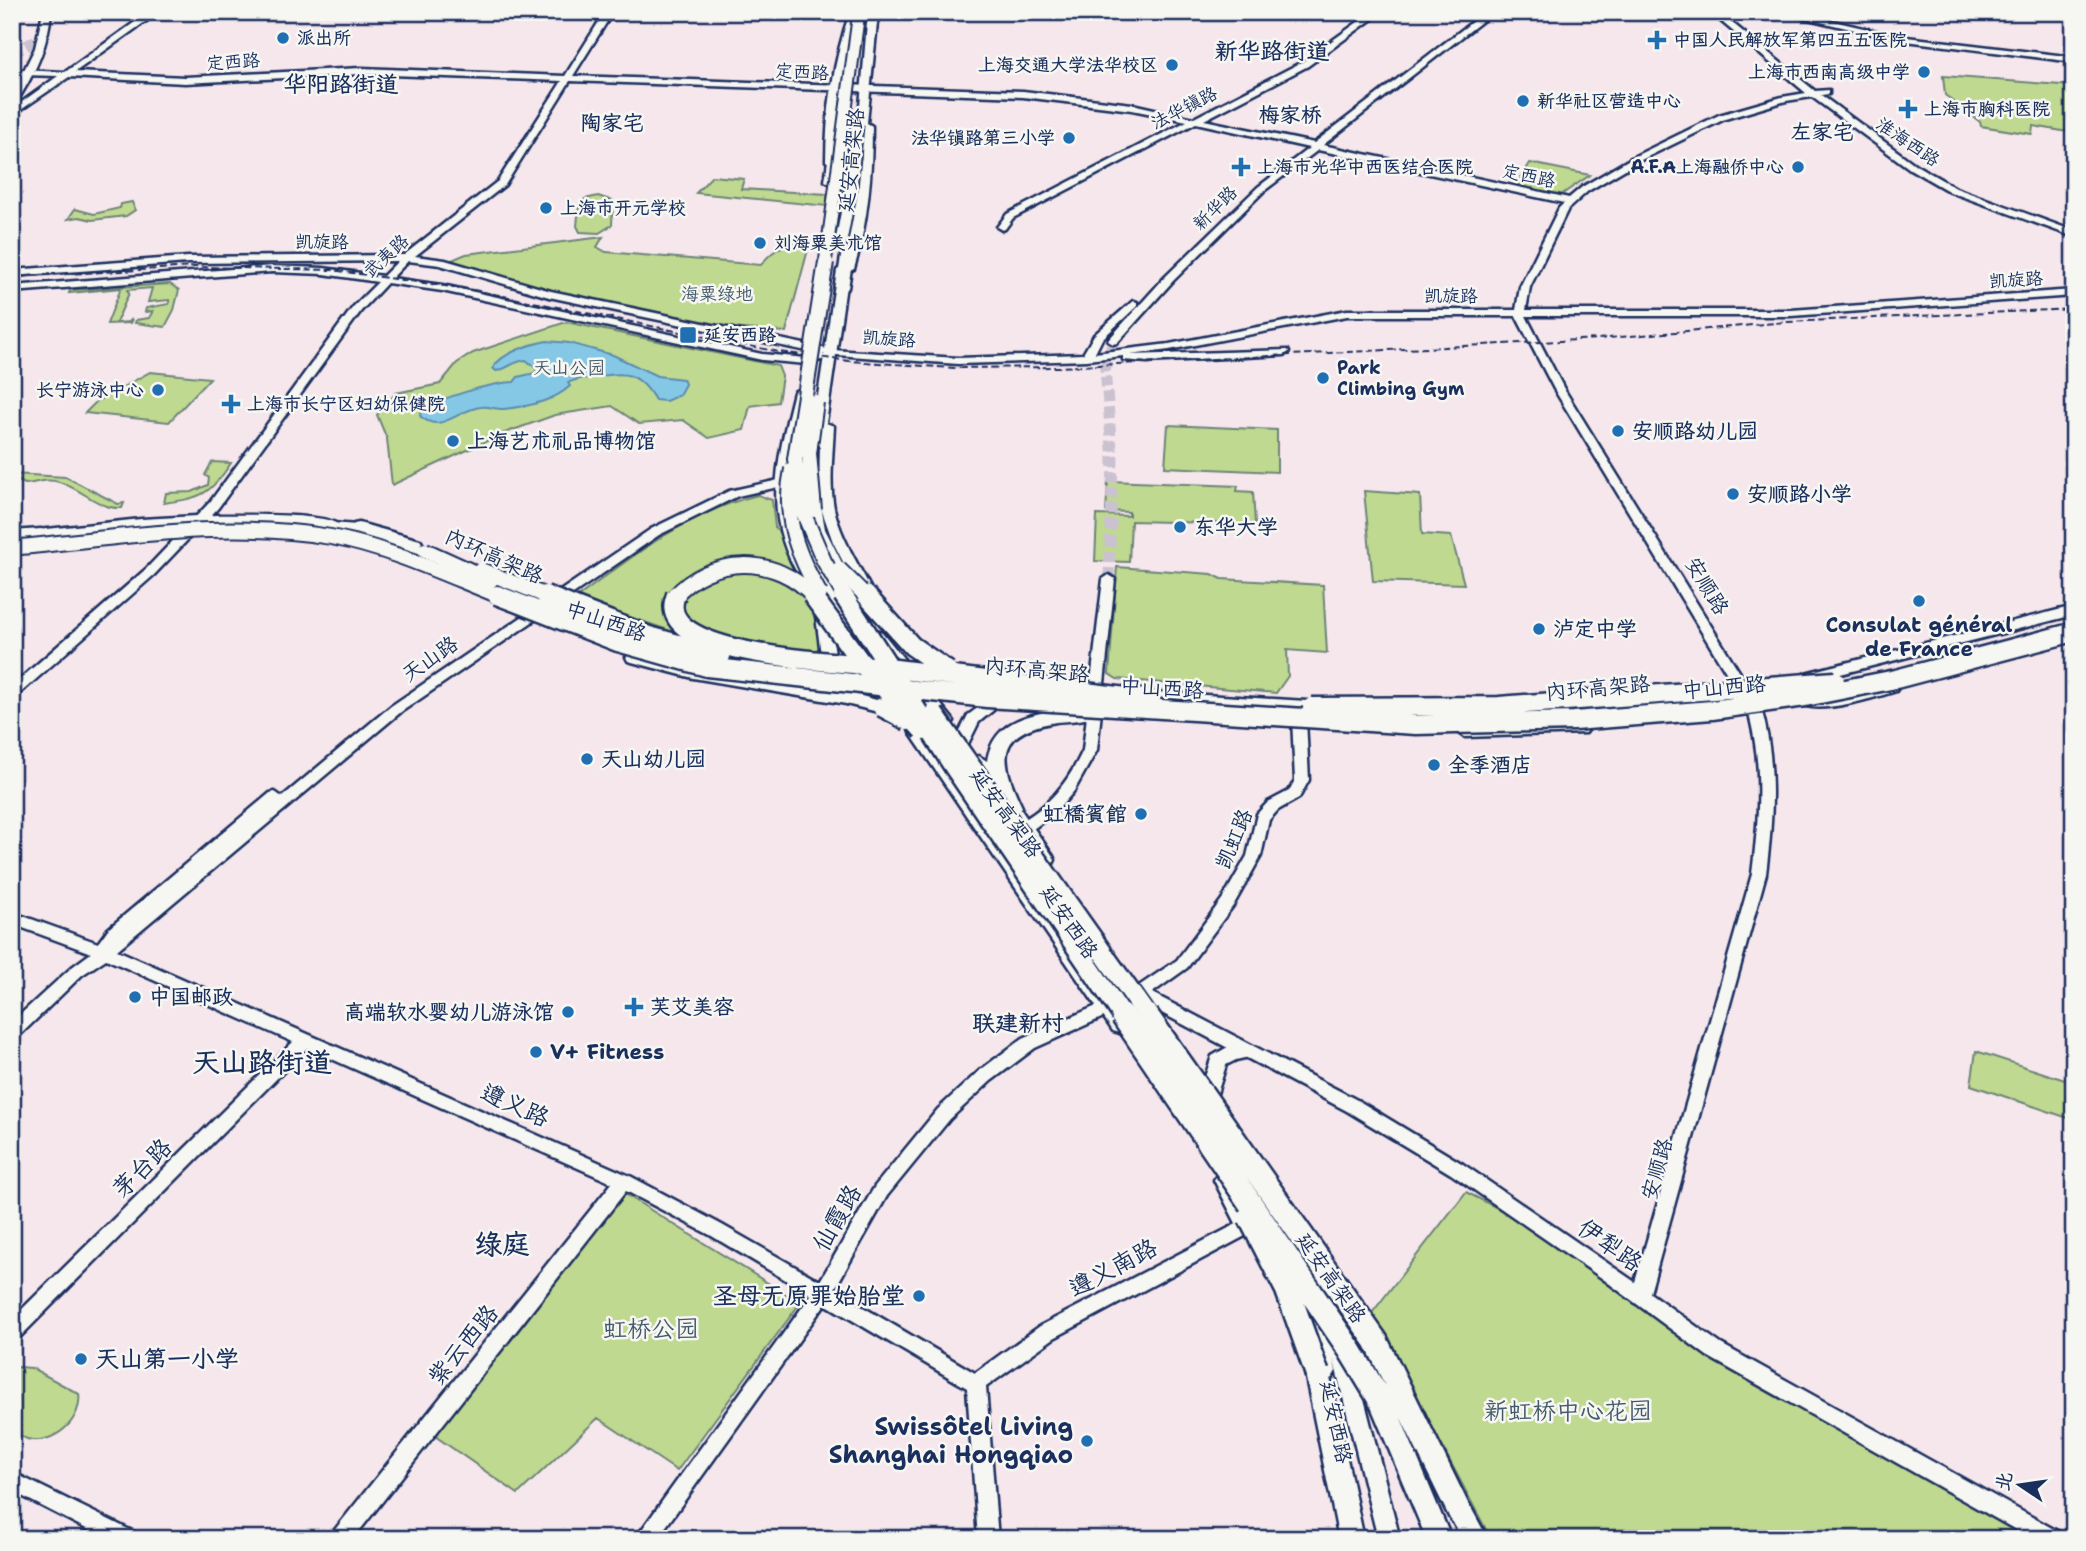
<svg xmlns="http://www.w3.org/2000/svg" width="2086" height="1551" font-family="'Shantell Sans','LXGW WenKai TC',sans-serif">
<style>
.green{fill:#bfd990;stroke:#6d8477;stroke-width:2}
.water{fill:#85c8e6;stroke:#5b8bb0;stroke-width:2}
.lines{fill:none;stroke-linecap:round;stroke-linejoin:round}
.secondary-tunnel{stroke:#cac2d0;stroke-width:11;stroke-dasharray:11 5;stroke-linecap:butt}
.highway-tunnel{stroke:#cac2d0;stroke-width:11;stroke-dasharray:11 5;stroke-linecap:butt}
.secondary-casing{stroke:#1b2f5e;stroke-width:5}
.primary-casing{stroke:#1b2f5e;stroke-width:5}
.highway-casing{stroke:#1b2f5e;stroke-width:5}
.secondary{fill:#f6f6f2;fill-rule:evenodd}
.primary{fill:#f6f6f2;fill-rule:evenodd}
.highway{fill:#f6f6f2;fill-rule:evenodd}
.rail{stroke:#1b2f5e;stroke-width:2;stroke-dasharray:7 3.5;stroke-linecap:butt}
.highway-bridge-far3-casing{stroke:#1b2f5e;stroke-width:15;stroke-linecap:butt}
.highway-bridge-far2-casing{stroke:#1b2f5e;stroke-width:18;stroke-linecap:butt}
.highway-bridge-far1-casing{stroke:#1b2f5e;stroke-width:23;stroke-linecap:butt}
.highway-bridge-casing{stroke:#1b2f5e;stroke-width:28;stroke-linecap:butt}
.highway-bridge-far3{stroke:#f6f6f2;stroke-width:11}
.highway-bridge-far2{stroke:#f6f6f2;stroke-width:14}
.highway-bridge-far1{stroke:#f6f6f2;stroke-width:18}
.highway-bridge{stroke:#f6f6f2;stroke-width:23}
.poi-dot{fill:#1f6fb2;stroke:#f6f6f2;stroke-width:2.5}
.labels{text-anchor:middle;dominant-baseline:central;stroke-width:5;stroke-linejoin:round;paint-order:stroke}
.far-poi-label{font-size:18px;font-weight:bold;fill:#1b2f5e;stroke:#f6f6f2;text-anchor:start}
.far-street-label{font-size:18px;fill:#1b2f5e;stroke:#f6f6f2}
.far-park-label{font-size:18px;fill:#445a6a;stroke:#f6f6f2}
.far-quarter-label{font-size:21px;font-weight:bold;fill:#1b2f5e;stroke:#f6f6f2}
.street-label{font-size:21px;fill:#1b2f5e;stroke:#f6f6f2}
.poi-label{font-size:21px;font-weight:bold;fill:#1b2f5e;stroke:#f6f6f2;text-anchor:start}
.far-district-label{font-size:23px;font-weight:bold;fill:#1b2f5e;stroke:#f6f6f2}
.neighbourhood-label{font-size:23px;font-weight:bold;fill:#1b2f5e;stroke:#f6f6f2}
.near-street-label{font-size:24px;fill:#1b2f5e;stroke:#f6f6f2}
.near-poi-label{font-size:24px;font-weight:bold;fill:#1b2f5e;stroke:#f6f6f2;text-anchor:end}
.near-park-label{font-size:24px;fill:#445a6a;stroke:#f6f6f2}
.district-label{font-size:28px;font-weight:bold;fill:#1b2f5e;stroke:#f6f6f2}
.near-neighbourhood-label{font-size:28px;font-weight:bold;fill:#1b2f5e;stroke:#f6f6f2}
</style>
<rect width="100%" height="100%" fill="#f6e7ed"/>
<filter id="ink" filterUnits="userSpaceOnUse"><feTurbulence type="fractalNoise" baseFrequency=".0143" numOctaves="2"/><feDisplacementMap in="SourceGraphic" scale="14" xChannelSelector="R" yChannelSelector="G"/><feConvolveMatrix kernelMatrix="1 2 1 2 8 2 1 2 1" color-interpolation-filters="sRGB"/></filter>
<g filter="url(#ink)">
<path class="green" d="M1943,76L2074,86V133L2033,126L2032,134L1981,126L1980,122L1945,95Z
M1530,163L1590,175L1561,195L1516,186Z
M712,176L744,179L741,189L827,194V206L696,193Z
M598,196L613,201L612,225L599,233L580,232L577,226L579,205L585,199Z
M132,202L135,210L126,216L92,220L79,217L68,219L75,209L94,214L120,208L121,204Z
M603,237L597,247L606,252L761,265C774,247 787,243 810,242L786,332L711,327L550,293L447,262L466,254Z
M170,284L179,290L174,310L165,327L135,323L136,320L149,318L153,311L145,312L146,308L169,304V300L148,302L152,288L127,290L129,293L116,323L129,322L132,319L130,323L107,324L121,288L69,293L70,290Z
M566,322L778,366L782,376L778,402L750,406L744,430L709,438L683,420L639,424L612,406L555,415L502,434L392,485L387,439L377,415L396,393L440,384L457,363L473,353Z
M150,372L210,378L169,422L85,413L96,402Z
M1168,425L1277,430V472L1165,467Z
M212,462L231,463C210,495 201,498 164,503L166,493L192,492L208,485L209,478L205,475Z
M12,474L66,477L118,504L124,503L122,508C99,510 81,488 59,482C47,478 37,483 25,484L12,478Z
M1108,481L1238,486L1237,491L1253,492L1255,524L1131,521L1129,562L1095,561L1097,515L1129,516V512L1106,511Z
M1364,491L1420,495L1422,534L1451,536L1464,584L1373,581Z
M758,495L772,500L775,527L814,577L830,633L814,653L691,638L581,600L579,596C633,555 690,511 758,495Z
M1117,567L1212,574L1222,579L1323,585L1327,653L1287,650L1288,676L1276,693L1117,679L1109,674Z
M1976,1051L2074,1083V1120L1971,1085Z
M1466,1192L1550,1235L1706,1355L2034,1539H1491L1372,1313Z
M625,1194L800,1303L677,1471L598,1418L518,1494L435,1436Z
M19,1367L32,1368L79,1394C83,1419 54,1446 27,1439C22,1437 17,1433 12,1430V1370Z"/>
<path class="water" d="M547,341L569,343L613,355L657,376L683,379L685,384L679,395L666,401L655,400C638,371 626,372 594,377C584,379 577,378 568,383L570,386C553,402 527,407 503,409C496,409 488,406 481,407C458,409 441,435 420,416L422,409C444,397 490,383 514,382L518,377L535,373L537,369L526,360C514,361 507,369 496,371L493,368C501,353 531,344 547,341Z"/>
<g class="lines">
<path class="secondary-tunnel" d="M1109,579L1113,460L1105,370L1113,341"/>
<path class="highway-tunnel" d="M12,25L24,12
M12,54L40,38L46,23"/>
<defs>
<path id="secondary" d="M149,12H159L75,72L185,77L361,68L565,76L605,12H613L573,76L1023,91L1132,104L1194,118L1302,62L1372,12H1382L1308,66L1204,120L1314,143L1485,12H1494L1323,145L1569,198L1582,187L1633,157L1719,115L1782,97L1806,93L1710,12H1719L1815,91L1829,90V94L1821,95L1916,165L1956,188L2074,231V237L1950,192L1910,169L1812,97L1786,101L1725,119L1639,161L1588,191L1568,209L1530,287L1526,310H1791L2074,290V296L1791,316H1526L1564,389L1760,705C1777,759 1773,819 1766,874L1650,1293L1721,1344L2059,1532L2062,1539H2032L1707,1356L1603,1279L1451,1174L1347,1111L1139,1001L1035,1048L991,1081L950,1119L887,1196L834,1290L975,1373L1040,1326L1250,1217L1256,1214L1262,1217L1265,1222L1262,1227L1054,1338L986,1387L998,1539H978L967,1388L825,1304L657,1539H635L811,1295L710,1235L626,1191L353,1539H330L333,1532L612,1183L307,1048L19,1338L12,1340V1319L293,1042L106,959L82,975L18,1037L12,1038V1022L72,967L91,953L12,924V912L98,943L108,929L270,793L275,792L282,797L391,706L651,529L729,491L801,475L825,467L831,470L809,480L738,496L659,535L401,712L117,950L630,1176L722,1225L820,1281L875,1186L938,1109L979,1071L1023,1038L1133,990L1177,960L1223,898L1247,856L1257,814L1268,802L1289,791L1295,780L1292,719L1299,714L1306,719L1309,780L1299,798L1278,810L1269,820L1261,856L1233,906L1187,968L1152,993L1359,1101L1463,1164L1635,1282L1752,874C1759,819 1764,759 1746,705L1554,389L1516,316H1347L1169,350L1130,355L1288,350L1289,352L1284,355L1147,362L1123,360V356L1087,360L958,364L823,354L826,357L825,359L806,364L762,360L442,291L387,283L361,311L218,508L154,575L17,696L12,697V686L146,569L210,502L353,307L378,282L323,274L272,272L12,292V286L272,266L323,268L383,276L398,261L188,263L12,276V270L188,257L404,255L498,181L562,81L361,74L185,83L69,77L12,116V109L58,76L22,75L19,74V70L65,72ZM570,81L1023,97L1132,110L1187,121L1007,214L997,227L1002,230L1005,229L1013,218L1196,123L1309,148L1258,187L1165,277L1109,339L1108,341L1113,344L1117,343L1173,281L1264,191L1318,150L1564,203L1559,208L1520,287L1516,310H1347L1169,344L1095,353L1102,339L1137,306V302L1133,301L1094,335L1083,354L958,358L832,350L551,291L445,260L415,256L505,185ZM408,261L440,265L549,297L821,354L806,358L762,354L442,285L392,278Z
M1778,12H1794L1898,36L2074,57V62L1898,40Z
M1109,575L1115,579L1097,750L1074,791L1056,812L1033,829L1015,836L1010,835L1008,831L1010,827C1045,811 1067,785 1083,750L1103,579Z
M12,1472L134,1532L137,1539H106L12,1491Z"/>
<path id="primary" d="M43,12H51C48,46 34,76 15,104L12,105V94L35,48Z
M850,12H859C844,58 836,112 836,161L831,164L826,161C826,112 834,58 850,12Z
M872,12H881L877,23L867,123L872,126C872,175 868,222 854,269L848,272L826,423L834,426C833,453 829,481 834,508C841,540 861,568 875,597L868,601L861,597L833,542L822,511L819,487L820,445H812L811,442L837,270L843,267C856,226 861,185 862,142L858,144L853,141L860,106L867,23Z
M800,388L806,392C795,439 778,492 795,540L802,536L809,540L816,558L864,632L857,637L852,635L807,566L814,578L807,582L802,581C761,517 777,461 794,392Z
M812,491L819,495L825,529L851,581L849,584H839C822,557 807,528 805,495Z
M216,515C238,515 323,513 337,524L330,528C228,519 129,526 28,539L21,535L28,531L141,519Z
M359,523L420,540L422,543L415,547L354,530L352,527L354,524Z
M822,605L829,609L837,670L830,675L823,670L815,609Z
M2074,606V615L1805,683L1798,678L1805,673Z
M877,630L882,632L951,717L954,721L951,725H941L872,638L870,635L872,632Z
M711,648L765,657L772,662L765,667L706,656L704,653Z
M1891,683L1896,685L1898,688L1896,691C1877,697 1813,717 1799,702L1807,697L1838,696Z
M1139,691L1323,702L1331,707L1323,712L1134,700L1131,696L1134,692Z
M997,694L1002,695L1005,699L1002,703L979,722L967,746H957L954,742L968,715Z
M914,715L919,716L923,728L1125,1021L1128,1026L1125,1031L1119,1033L1113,1031L910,733L906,720Z
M1004,792L1010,794L1053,856L1055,860L1053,864H1041L998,802L996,798Z
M1058,900L1064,902L1146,1018L1149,1023L1146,1028L1140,1030L1134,1028L1052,910L1050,906L1052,902Z
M1247,1044L1253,1046L1256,1051L1253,1056L1236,1060L1226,1065L1216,1097L1209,1100L1202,1097L1200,1092L1212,1056L1226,1048Z
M1224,1172L1231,1174L1256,1223L1259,1229L1256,1235L1249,1238L1242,1235L1214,1180L1217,1174Z
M1282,1223C1294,1228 1306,1244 1311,1256L1308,1262L1301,1265C1289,1260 1278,1244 1272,1232L1275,1226Z
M1308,1311L1315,1313L1330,1344L1333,1337L1340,1334L1347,1337L1350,1344L1400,1539H1378L1333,1357L1336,1371L1332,1378L1325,1381L1318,1378L1310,1346L1298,1320L1301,1313Z"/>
<path id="highway" d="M841,103L846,106L837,181L831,184L825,181L836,106Z
M862,159L868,162L848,288L842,292L836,288L856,162Z
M269,518L357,525L430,547L433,550L425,555L356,534L264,525L262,522Z
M41,529L46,531L49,534L46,537L12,541V531Z
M634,652L693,668L846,692L888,703L890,707L882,713L846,704L693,678L628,661L626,657Z
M781,660L820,666L828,671L820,676L775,669L773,665Z
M1083,708L1089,710L1091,714L1089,718C1078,721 1067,721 1056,722C995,732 999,759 1022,807L1019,811H1007L996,791C985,788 976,772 970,762L973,758L979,756L987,761C994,713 1044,712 1083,708Z
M1580,723L1589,729L1586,733L1465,737L1456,731L1465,725Z
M1317,1362L1325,1365L1329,1373L1364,1539H1339L1305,1373L1309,1365Z
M1460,1501L1469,1504L1488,1539H1462L1448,1513L1451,1504Z"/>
</defs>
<use href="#secondary" class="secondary-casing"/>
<use href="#primary" class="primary-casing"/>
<use href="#highway" class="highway-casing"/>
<use href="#secondary" class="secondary"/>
<use href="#primary" class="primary"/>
<use href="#highway" class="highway"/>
<path class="rail" d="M12,277L195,267L332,270L479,291L779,352L849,361L954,368L1060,367L1598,339L1786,322L2074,309"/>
<defs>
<path id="highway-bridge-far3" d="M840,247L851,188L857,125
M825,264L859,12"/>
<path id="highway-bridge-far2" d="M826,262L795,459L803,512L824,561L845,597
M792,469C782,516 797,554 820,594
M814,510L809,453L816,402
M12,548C116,538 227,519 331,537C390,548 446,575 502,597
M425,550L491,580
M839,569L867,597
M481,570L549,597
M674,597C711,555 776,554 814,597"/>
<path id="highway-bridge-far1" d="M497,595L618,642L707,667L987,698L1416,725L1574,721L1712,710L1805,697L1896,679L2074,632
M545,595L649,636L721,656
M676,595C650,655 830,661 863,665
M812,595L863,665
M843,595L953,766L1124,1018
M866,595L912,646L948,671
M863,665L1151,700
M863,665L923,731
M882,707L908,721
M1312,707L1499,706L1835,681
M934,714L1149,1018"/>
<path id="highway-bridge" d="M1123,1016L1350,1350L1382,1403L1439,1539
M1147,1016L1376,1341L1460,1513
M1250,1217L1287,1289L1317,1373"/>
</defs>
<use href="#highway-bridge-far3" class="highway-bridge-far3-casing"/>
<use href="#highway-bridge-far2" class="highway-bridge-far2-casing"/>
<use href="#highway-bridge-far1" class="highway-bridge-far1-casing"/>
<use href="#highway-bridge" class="highway-bridge-casing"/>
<use href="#highway-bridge-far3" class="highway-bridge-far3"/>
<use href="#highway-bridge-far2" class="highway-bridge-far2"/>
<use href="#highway-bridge-far1" class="highway-bridge-far1"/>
<use href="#highway-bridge" class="highway-bridge"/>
</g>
</g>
<g class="poi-dot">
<circle cx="283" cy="38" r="7"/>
<path d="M1653.5 29.5h7v7h7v7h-7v7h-7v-7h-7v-7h7z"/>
<circle cx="1172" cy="65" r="7"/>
<circle cx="1924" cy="72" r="7"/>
<circle cx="1523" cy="101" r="7"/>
<path d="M1904.5 98.5h7v7h7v7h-7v7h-7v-7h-7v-7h7z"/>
<circle cx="1069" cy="138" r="7"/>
<path d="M1237.5 156.5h7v7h7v7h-7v7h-7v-7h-7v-7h7z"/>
<circle cx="1798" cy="167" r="7"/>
<circle cx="546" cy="208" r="7"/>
<circle cx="760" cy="243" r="7"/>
<rect x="679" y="326" width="18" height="18" rx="3.5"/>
<circle cx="1323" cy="378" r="7"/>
<circle cx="158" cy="390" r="7"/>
<path d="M227.5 393.5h7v7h7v7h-7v7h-7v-7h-7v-7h7z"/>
<circle cx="1618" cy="431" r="7"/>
<circle cx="453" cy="441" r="7"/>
<circle cx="1733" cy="494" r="7"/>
<circle cx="1180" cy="527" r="7"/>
<circle cx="1919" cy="601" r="7"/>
<circle cx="1539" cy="629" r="7"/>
<circle cx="587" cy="759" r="7"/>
<circle cx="1434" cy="765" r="7"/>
<circle cx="1141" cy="814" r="7"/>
<circle cx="135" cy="997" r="7"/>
<path d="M630.5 996.5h7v7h7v7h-7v7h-7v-7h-7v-7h7z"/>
<circle cx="568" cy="1012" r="7"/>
<circle cx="536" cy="1052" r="7"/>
<circle cx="919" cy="1296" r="7"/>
<circle cx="81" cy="1359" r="7"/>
<circle cx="1087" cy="1441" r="7"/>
</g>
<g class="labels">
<g class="far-poi-label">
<text x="297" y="38">派出所</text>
<text x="1673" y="40">中国人民解放军第四五五医院</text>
<text x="1158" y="65" text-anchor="end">上海交通大学法华校区</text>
<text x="1910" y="72" text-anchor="end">上海市西南高级中学</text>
<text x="1537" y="101">新华社区营造中心</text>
<text x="1924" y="109">上海市胸科医院</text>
<text x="1055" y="138" text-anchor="end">法华镇路第三小学</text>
<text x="1257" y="167">上海市光华中西医结合医院</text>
<text x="1784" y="167" text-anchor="end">A.F.A上海融侨中心</text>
<text x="560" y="208">上海市开元学校</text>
<text x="774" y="243">刘海粟美术馆</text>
<text x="704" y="335">延安西路</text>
<text x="1337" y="368">Park<tspan x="1337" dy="21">Climbing Gym</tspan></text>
<text x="144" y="390" text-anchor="end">长宁游泳中心</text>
<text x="247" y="404">上海市长宁区妇幼保健院</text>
</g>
<g class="far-street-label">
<text transform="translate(233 62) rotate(-4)">定西路</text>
<text transform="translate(802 72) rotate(3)">定西路</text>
<text transform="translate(1184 108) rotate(-27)">法华镇路</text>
<text transform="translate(1908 142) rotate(34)">淮海西路</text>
<text transform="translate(1529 176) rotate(12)">定西路</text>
<text transform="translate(1215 208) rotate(-45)">新华路</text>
<text x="322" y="242">凯旋路</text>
<text transform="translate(386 256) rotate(-43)">武夷路</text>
<text transform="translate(2016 280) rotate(-4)">凯旋路</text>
<text x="1451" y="296">凯旋路</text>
<text transform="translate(889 339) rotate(4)">凯旋路</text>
</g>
<g class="far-park-label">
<text x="717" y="294">海粟绿地</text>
<text x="569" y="368">天山公园</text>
</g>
<g class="far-quarter-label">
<text x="1290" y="115">梅家桥</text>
<text x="612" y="123">陶家宅</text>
<text x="1822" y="132">左家宅</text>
</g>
<g class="street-label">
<text transform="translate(851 160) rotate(-84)">延安高架路</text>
<text transform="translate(494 556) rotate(24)">内环高架路</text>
<text transform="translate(1707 586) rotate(59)">安顺路</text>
<text transform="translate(606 621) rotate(19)">中山西路</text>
<text transform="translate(430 659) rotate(-35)">天山路</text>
<text transform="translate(1037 670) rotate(5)">内环高架路</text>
<text transform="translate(1724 687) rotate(-5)">中山西路</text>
<text transform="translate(1162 688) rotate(4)">中山西路</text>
<text transform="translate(1598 688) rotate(-5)">内环高架路</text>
<text transform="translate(1006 813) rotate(54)">延安高架路</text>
<text transform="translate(1234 839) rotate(-67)">凯虹路</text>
<text transform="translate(1069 922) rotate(55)">延安西路</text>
<text transform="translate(1657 1169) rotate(-74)">安顺路</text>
<text transform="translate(1331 1278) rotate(55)">延安高架路</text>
<text transform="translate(1336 1422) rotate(78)">延安西路</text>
</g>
<g class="poi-label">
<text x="1632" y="431">安顺路幼儿园</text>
<text x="467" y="441">上海艺术礼品博物馆</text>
<text x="1747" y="494">安顺路小学</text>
<text x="1194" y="527">东华大学</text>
<text x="1919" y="625" text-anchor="middle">Consulat général<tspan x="1919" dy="24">de France</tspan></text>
<text x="1553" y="629">泸定中学</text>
<text x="601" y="759">天山幼儿园</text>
<text x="1448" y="765">全季酒店</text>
<text x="1127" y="814" text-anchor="end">虹橋賓館</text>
<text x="149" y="997">中国邮政</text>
<text x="650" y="1007">芙艾美容</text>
<text x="554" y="1012" text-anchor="end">高端软水婴幼儿游泳馆</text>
<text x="550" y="1052">V+ Fitness</text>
</g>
<g class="far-district-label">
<text x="1272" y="51">新华路街道</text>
<text x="341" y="84">华阳路街道</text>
</g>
<g class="neighbourhood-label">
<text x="1018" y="1023">联建新村</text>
</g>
<g class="near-street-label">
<text transform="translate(515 1105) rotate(24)">遵义路</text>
<text transform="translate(142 1168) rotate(-45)">茅台路</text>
<text transform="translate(837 1218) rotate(-60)">仙霞路</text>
<text transform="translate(1610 1245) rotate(35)">伊犁路</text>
<text transform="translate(1113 1268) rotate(-28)">遵义南路</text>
<text transform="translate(463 1345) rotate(-51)">紫云西路</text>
</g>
<g class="near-poi-label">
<text x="905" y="1296">圣母无原罪始胎堂</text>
<text x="95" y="1359" text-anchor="start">天山第一小学</text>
<text x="1073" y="1427">Swissôtel Living<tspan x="1073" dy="28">Shanghai Hongqiao</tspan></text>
</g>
<g class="near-park-label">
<text x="651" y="1329">虹桥公园</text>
<text x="1568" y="1411">新虹桥中心花园</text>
</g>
<g class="district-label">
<text x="262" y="1062">天山路街道</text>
</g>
<g class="near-neighbourhood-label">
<text x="502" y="1244">绿庭</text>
</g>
</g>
<rect width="2086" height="1551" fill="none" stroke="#f6f6f2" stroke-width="42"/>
<rect x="21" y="21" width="2044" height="1509" fill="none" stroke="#1b2f5e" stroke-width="2.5" filter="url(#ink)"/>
<g transform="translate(2020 1485) rotate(283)" stroke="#f6f6f2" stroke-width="5" paint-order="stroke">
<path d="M0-5L12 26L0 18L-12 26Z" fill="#1b2f5e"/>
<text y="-10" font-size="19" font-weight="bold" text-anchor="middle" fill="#1b2f5e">北</text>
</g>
</svg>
